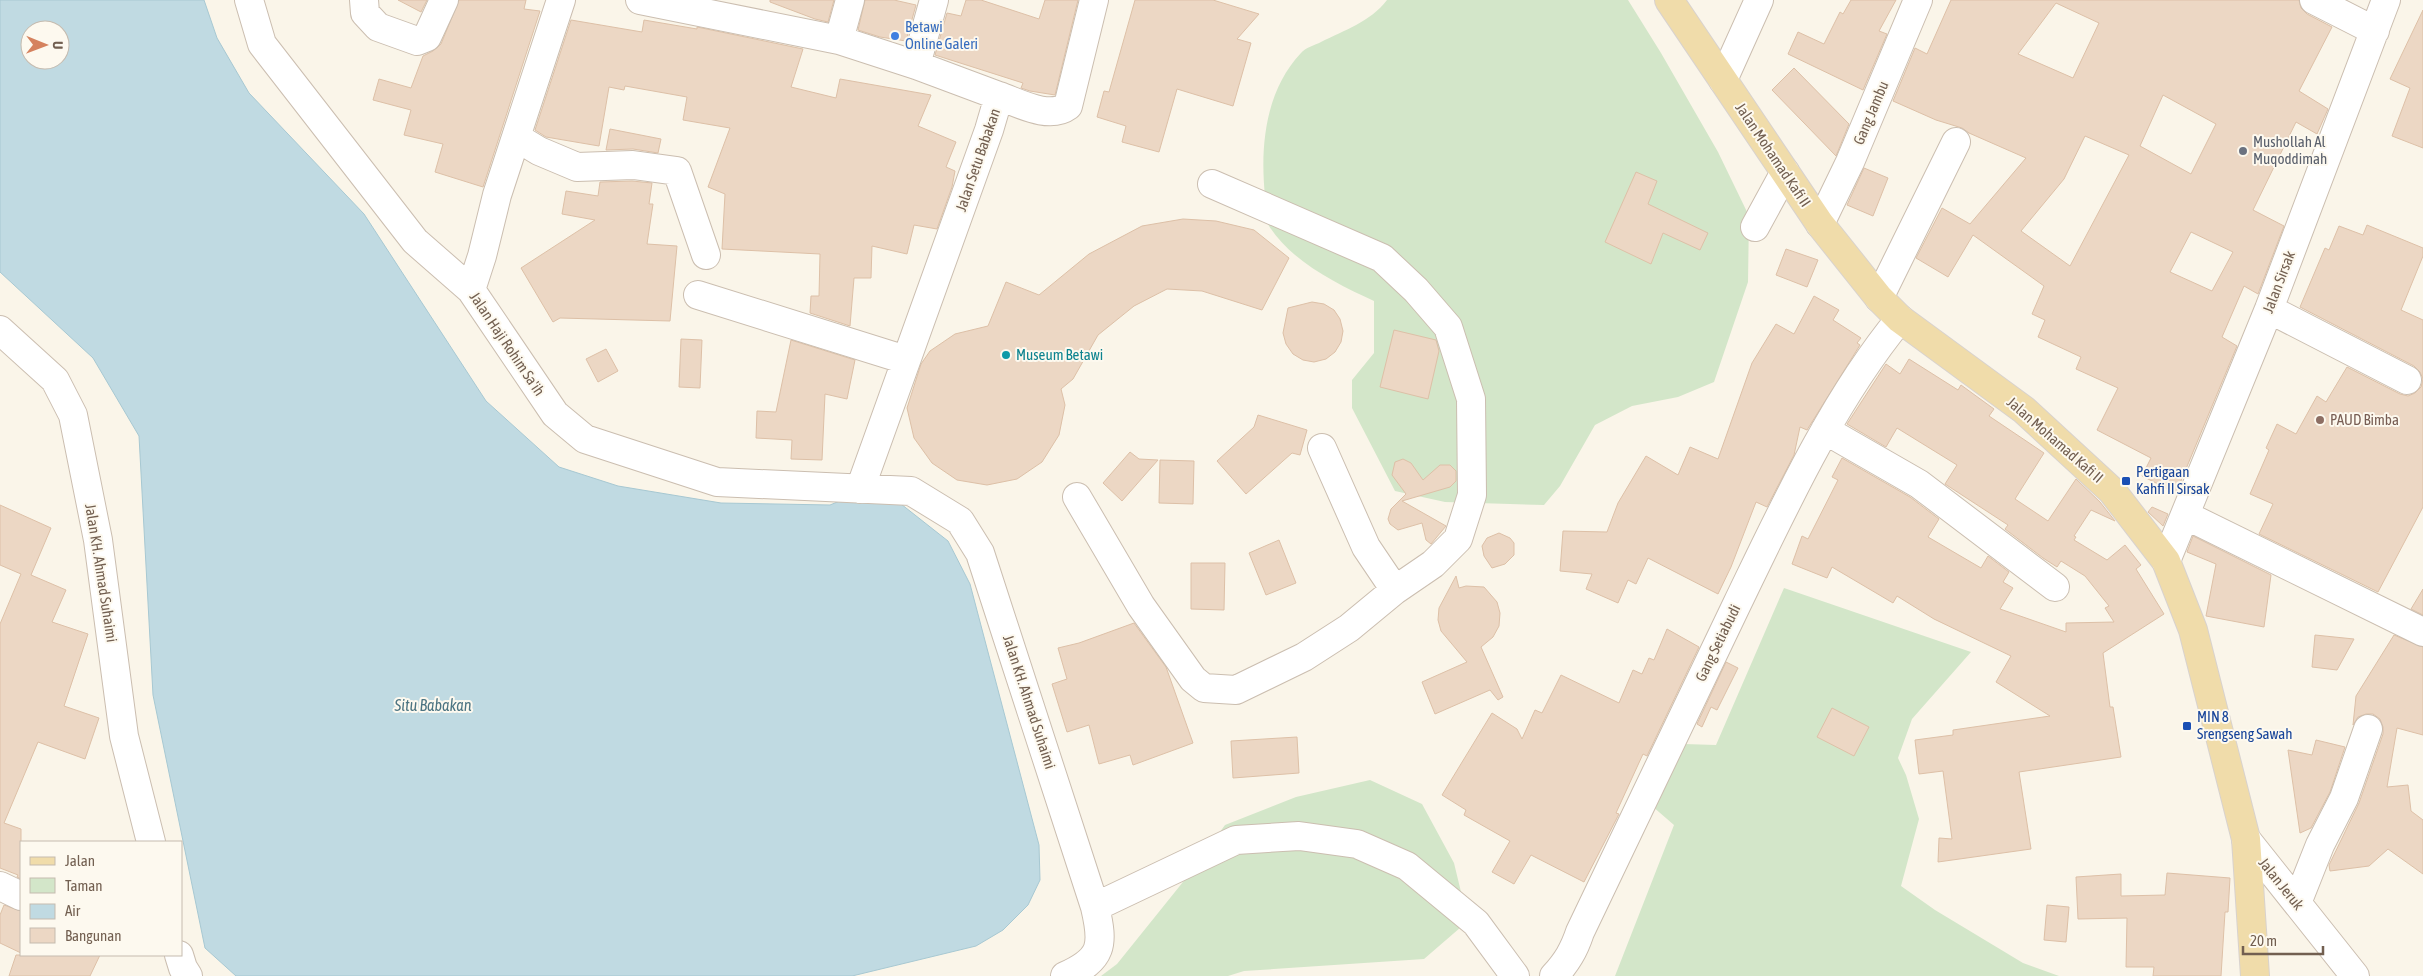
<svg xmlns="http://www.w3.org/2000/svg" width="2423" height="976" font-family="'Asap Condensed',sans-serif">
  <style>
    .green { fill: #d3e6c9 }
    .water { fill: #c0dae2; stroke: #a7c8d2; fill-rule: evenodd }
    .building { fill: #ecd7c4; stroke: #ddc0a7; fill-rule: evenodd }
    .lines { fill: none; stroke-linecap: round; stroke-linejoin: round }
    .minor-casing { stroke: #cbbeb0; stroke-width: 30 }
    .major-casing { stroke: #d8d2ce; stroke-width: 30 }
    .minor { stroke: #fff; stroke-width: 28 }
    .major { stroke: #f0dcaa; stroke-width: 28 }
    .shop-dot { fill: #3f7fe0; stroke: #fdf9ef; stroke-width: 2 }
    .worship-dot { fill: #6b7280; stroke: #fdf9ef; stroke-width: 2 }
    .culture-dot { fill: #0f9aa8; stroke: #fdf9ef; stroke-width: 2 }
    .education-dot { fill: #8d6e63; stroke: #fdf9ef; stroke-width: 2 }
    .transit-dot { fill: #1a4fb4; stroke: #fdf9ef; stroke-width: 2 }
    .labels { text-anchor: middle; stroke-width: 4; stroke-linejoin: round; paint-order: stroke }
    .shop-label { font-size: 15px; fill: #366cbe; stroke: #fdf9ef; text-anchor: start }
    .street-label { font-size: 15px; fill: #725f50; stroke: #fdf9ef }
    .worship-label { font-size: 15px; fill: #5b616d; stroke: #fdf9ef; text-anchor: start }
    .culture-label { font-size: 15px; fill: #0d838f; stroke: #fdf9ef; text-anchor: start }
    .education-label { font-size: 15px; fill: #785e54; stroke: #fdf9ef; text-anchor: start }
    .transit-label { font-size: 15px; fill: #164399; stroke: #fdf9ef; text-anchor: start }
    .water-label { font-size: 16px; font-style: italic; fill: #4c7482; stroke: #fdf9ef }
  </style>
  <rect width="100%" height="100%" fill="#faf5e9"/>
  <!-- green -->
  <path class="green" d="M1387 0H1628L1661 53 1718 152 1749 216 1748 282 1714 382 1678 397 1632 406 1595 425 1560 486 1544 505 1445 502 1395 491 1352 408V380L1374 353V301C1337 284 1292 262 1269 226 1265 219 1266 205 1265 196 1260 147 1265 91 1301 53 1305 48 1315 45 1321 42 1345 30 1370 22 1387 0Z
    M1784 588 1971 652 1912 719 1898 758 1906 775 1919 819 1901 886 1935 910 2023 963 2059 976H1615L1674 825 1652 806 1684 744 1716 745Z
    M1370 780 1422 804 1454 863 1468 921 1424 959 1244 971 1228 976H1101L1117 964 1191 872 1225 825 1296 797Z"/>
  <!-- water -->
  <path class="water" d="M0 0H204L217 38 249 93 364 214 486 401 559 467 618 486 721 503 830 505 864 491 887 493 948 541 970 584 1039 845 1040 880 1028 905 1003 930 976 946 852 976H236L205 948 153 695 139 436 93 358 0 272ZM30 30H60V60H30Z"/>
  <!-- building -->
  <path class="building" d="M398 0H427L421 12Z
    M459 0H526L524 9 540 11 483 187 435 172 443 144 404 135 411 110 373 100 379 79 411 88 423 56 433 51 441 44Z
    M770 0H834L828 22 815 19 770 2Z
    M865 0H894L916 5 906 41 880 37 858 30Z
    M966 0H981L1039 19 1045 0H1078L1055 95 1030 91 1021 88 1023 83 935 55 947 13 961 16Z
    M1135 0H1213L1259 14 1237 39 1251 43 1233 106 1177 89 1159 152 1122 142 1126 126 1097 117 1104 91 1109 92Z
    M1851 0H1896L1879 31 1887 34 1863 90 1788 54 1798 32 1824 44 1840 12 1843 14Z
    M1951 0H2299L2301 8 2307 14 2332 27 2299 91 2328 109 2317 134 2296 122 2253 210 2284 226 2258 294 2244 286 2222 337 2237 346 2176 493 2142 476 2151 458 2097 430 2118 388 2076 369 2081 357 2038 337 2045 320 2032 314 2044 286 1973 235 1948 277 1916 258 1942 208 1970 224 2026 158 1969 133 1962 128 1936 120 1893 101 1915 48 1927 54ZM2056 3 2099 23 2073 78 2018 54ZM2163 95 2216 124 2191 174 2140 146ZM2085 136 2129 155 2070 266 2021 231 2064 179ZM2191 232 2233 252 2212 291 2170 272Z
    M2423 10V148L2392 136 2410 88 2390 79Z
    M571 20 642 32 644 20 697 29V27L803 49 791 87 836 98 840 79 931 95 918 126 956 142 946 167 955 171 952 187 937 229 914 225 907 254 872 246 871 278H854L850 326 810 313 811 296H819L820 254 722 249 725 194 708 187 730 128 683 120 687 97 625 86 624 90 609 87 599 146 546 137 535 130Z
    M1794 68 1849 124 1836 156 1772 90Z
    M610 129 661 139 658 153 633 149 606 150Z
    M1864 168 1888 178 1873 216 1847 205Z
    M1636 172 1657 181 1648 204 1708 233 1700 250 1663 233 1651 264 1605 242Z
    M632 181 652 183 649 204H653L647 244 677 246 670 321 560 318 553 322 521 268 595 220 562 214 566 191 598 196 600 182Z
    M1183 219 1216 221 1254 230 1289 258 1262 310 1202 291 1167 289 1134 306 1098 335 1073 379 1061 389 1065 405 1059 435 1042 462 1017 479 987 485 957 480 932 463 914 438 907 408 921 364 930 351 955 334 988 326 1006 282 1039 295 1089 254 1142 226Z
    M2367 225 2423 248V256L2401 310 2423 320V507L2378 592 2259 534 2273 504 2250 494 2269 450 2266 448 2277 424 2296 434 2317 396 2326 402 2347 367 2400 394 2408 396 2415 393 2421 387 2423 379 2420 372 2414 366 2300 307 2325 248 2329 250 2339 226 2363 235Z
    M1786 249 1818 260 1807 287 1776 275Z
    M1814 296 1839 310 1833 320 1861 338 1857 343 1860 345 1807 430 1800 427 1794 455 1767 507 1756 502 1731 567 1718 594 1648 558 1636 584 1628 580 1618 603 1586 589 1592 574 1560 571 1563 531 1607 532 1618 503 1646 456 1678 475 1690 447 1718 459 1752 363 1776 324 1794 334Z
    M1312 302 1324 304 1334 310 1340 319 1343 331 1341 342 1335 352 1326 359 1314 362 1303 360 1293 354 1286 344 1283 333 1288 308Z
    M1394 330 1436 340 1439 351 1428 399 1380 387Z
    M681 339 702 340 700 388 679 387Z
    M791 340 855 360 847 399 825 394 822 460 791 459 792 440 756 438 757 411 776 412Z
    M606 349 618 371 598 382 586 359Z
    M1909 359 1958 390 1961 385 1994 409 1989 416 2044 453 2015 499 2048 521 2076 479 2100 502 2115 521 2091 510 2074 536 2076 537 2074 540 2107 560 2125 545 2141 565 2136 569 2164 614 2103 653 2110 707H2113L2121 757 2019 772 2031 849 1938 862 1939 838 1952 839 1943 771 1919 774 1915 740 1953 735V730L2050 716 1996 682 2011 656 1934 619 1897 596 1893 603 1832 567 1827 578 1792 564 1802 536 1808 539 1838 480 1832 477 1842 458 1910 497 1939 519 1928 537 1981 568 1988 556 2009 572 2003 582 2013 588 2000 609 2066 632V623L2114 622 2105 608 2109 606 2085 576 2061 561 2057 567 2043 558 2005 529 2008 525 1945 484 1957 465 1897 428 1886 447 1847 424 1886 364 1900 374Z
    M1258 415 1307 430 1300 455 1292 453 1246 494 1217 461 1254 427Z
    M1130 452 1139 459 1158 460 1122 501 1103 483Z
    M1403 459 1411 463 1423 480 1440 465H1450L1456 471V481L1450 487 1402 501 1446 526 1431 544 1426 540 1422 523 1398 530 1390 524 1388 519 1391 509 1406 494 1392 475 1395 462Z
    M1160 460 1194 461 1193 504 1159 503Z
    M0 505 51 528 31 575 66 590 52 622 88 634 64 706 99 718 85 759 38 742 4 823 21 829V879L17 877 18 875 0 868V624L21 574 0 565Z
    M2152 507 2168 514 2163 526 2148 512Z
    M1499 533 1510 538 1514 543V555L1505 564 1492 568 1484 556 1482 546 1487 538Z
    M2193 536 2271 575 2264 627 2206 616 2216 564 2187 552Z
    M1279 540 1296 583 1266 595 1249 553Z
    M1191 563H1225L1224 610 1191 609Z
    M1456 576 1459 588 1466 586 1484 587 1497 602 1500 613 1499 626 1493 637 1481 647 1503 697 1498 700 1490 690 1435 714 1422 682 1467 662 1441 631 1438 620 1439 608Z
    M2423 589V615L2411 609Z
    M1134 623 1166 667 1193 743 1133 765 1130 755 1099 764 1089 725 1067 732 1052 684 1067 679 1058 648 1079 643Z
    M1667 629 1699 647 1647 756 1643 754 1616 813 1619 814 1584 882 1531 855 1514 884 1492 872 1510 841 1464 815 1466 810 1442 795 1492 713 1517 729 1522 739 1535 710 1542 713 1561 675 1619 703 1633 670 1642 674 1649 658 1654 660Z
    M2315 635 2354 639 2337 670 2312 667Z
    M2394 635 2423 647V735L2397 728 2387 787 2408 785 2411 811 2423 820V874L2388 849 2369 866 2330 871 2329 865 2359 803 2383 734V727L2380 719 2373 714H2366L2358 717 2353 725 2356 696Z
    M1726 662 1738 668 1717 710 1711 707 1702 727 1697 724Z
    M1832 708 1869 727 1854 756 1817 737Z
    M1297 737 1299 773 1233 778 1231 741Z
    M2316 740 2345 747 2330 792 2311 828 2300 833 2288 750 2312 755Z
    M2167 873 2230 878 2228 912H2225L2221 976H2153L2154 967H2126L2127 918 2078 919 2076 877 2121 874V896L2165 895Z
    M4 905 21 911V953L0 943V915Z
    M2047 905 2069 907 2066 942 2044 940Z
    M16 955H100L90 976H9Z"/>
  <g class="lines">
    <defs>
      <path id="minor" d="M249 0 262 44 415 241 471 290 555 414 585 439 717 482 911 491 960 521 980 553 1095 907C1104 945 1103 959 1065 976
        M364 0 365 13 378 27 417 41 427 37 444 0
        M640 0 839 40 916 65 999 96 989 130 860 489
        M2314 0 2375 31
        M839 40 850 0
        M916 65 934 0
        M1723 80 1759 0
        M999 96C1019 103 1049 120 1068 106L1094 0
        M516 137 539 151 577 167 633 165 677 171 706 255
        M1820 224 1850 162 1918 0
        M1755 227 1785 172
        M471 290 482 256 497 195 561 0
        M698 295 906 360
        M1879 298 1956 142
        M2269 309 2407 380
        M0 330 55 380 73 415 98 540 124 736 151 842
        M1825 430 1919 484 2055 587
        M1322 448 1366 547 1395 590
        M1077 497 1141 606 1193 679 1204 688 1236 690 1304 657 1349 628 1395 590 1433 564 1458 539 1472 495 1471 399 1448 327 1416 290 1382 258 1212 184
        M2185 515 2423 632
        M2166 561 2269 309 2386 0
        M2246 839 2355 976
        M0 886 21 896
        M2297 903 2320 845 2344 798 2368 729
        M1095 907 1236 840 1299 836 1357 844 1407 866 1476 923 1515 976
        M179 955 183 968 188 976
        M1554 976C1567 962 1574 950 1580 932 1632 823 1685 713 1737 604 1783 509 1833 400 1900 319"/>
      <path id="major" d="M1669 0 1820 224 1879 298 1900 319 2024 410 2112 491 2166 561 2193 630 2246 839 2255 976"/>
    </defs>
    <!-- minor casing -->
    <use href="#minor" class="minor-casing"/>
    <!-- major casing -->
    <use href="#major" class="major-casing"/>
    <!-- minor -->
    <use href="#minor" class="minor"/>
    <!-- major -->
    <use href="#major" class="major"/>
  </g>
  <!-- markers -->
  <circle class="shop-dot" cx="895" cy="36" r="5"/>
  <circle class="worship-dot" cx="2243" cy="151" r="5"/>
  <circle class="culture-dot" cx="1006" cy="355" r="5"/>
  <circle class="education-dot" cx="2320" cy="420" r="5"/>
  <g class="transit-dot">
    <rect x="2121" y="476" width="10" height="10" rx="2.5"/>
    <rect x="2182" y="721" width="10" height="10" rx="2.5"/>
  </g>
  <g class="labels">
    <!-- shop labels -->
    <g class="shop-label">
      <text x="905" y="32">Betawi<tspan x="905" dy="17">Online Galeri</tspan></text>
    </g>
    <!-- street labels -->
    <g class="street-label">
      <text transform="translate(1871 113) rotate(-67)" y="5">Gang Jambu</text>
      <text transform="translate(1773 155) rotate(56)" y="5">Jalan Mohamad Kafi II</text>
      <text transform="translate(978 160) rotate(-71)" y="5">Jalan Setu Babakan</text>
      <text transform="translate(2279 282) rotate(-69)" y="5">Jalan Sirsak</text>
      <text transform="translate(507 344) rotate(56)" y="5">Jalan Haji Rohim Sa'ih</text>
      <text transform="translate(2055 440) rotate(41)" y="5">Jalan Mohamad Kafi II</text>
      <text transform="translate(101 573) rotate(81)" y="5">Jalan KH. Ahmad Suhaimi</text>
      <text transform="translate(1718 643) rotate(-64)" y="5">Gang Setiabudi</text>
      <text transform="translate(1029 702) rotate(72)" y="5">Jalan KH. Ahmad Suhaimi</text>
      <text transform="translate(2281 884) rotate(51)" y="5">Jalan Jeruk</text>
    </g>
    <!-- worship labels -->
    <g class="worship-label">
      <text x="2253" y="147">Mushollah Al<tspan x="2253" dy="17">Muqoddimah</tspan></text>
    </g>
    <!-- culture labels -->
    <g class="culture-label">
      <text x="1016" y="360">Museum Betawi</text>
    </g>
    <!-- education labels -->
    <g class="education-label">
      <text x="2330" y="425">PAUD Bimba</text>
    </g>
    <!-- transit labels -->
    <g class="transit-label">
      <text x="2136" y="477">Pertigaan<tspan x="2136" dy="17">Kahfi II Sirsak</tspan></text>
      <text x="2197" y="722">MIN 8<tspan x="2197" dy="17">Srengseng Sawah</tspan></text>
    </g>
    <!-- water labels -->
    <g class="water-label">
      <text x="433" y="711">Situ Babakan</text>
    </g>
  </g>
  <!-- legend -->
  <rect x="20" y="841" width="162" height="115" fill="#fdf9ef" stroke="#c5bbaf"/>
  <rect x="30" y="857" width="25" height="8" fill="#f0dcaa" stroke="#c5bbaf"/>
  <text x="65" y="866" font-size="15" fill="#725f50">Jalan</text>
  <rect x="30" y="878" width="25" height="15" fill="#d3e6c9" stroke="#c5bbaf"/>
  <text x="65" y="891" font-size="15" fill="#725f50">Taman</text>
  <rect x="30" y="904" width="25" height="15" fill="#c0dae2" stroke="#c5bbaf"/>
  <text x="65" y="916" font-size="15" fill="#725f50">Air</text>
  <rect x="30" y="928" width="25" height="15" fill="#ecd7c4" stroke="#c5bbaf"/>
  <text x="65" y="941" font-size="15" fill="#725f50">Bangunan</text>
  <!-- north arrow -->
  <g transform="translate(45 45) rotate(91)"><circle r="24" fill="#fdf9ef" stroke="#c5bbaf"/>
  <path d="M0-4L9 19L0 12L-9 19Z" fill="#d5825e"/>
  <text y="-8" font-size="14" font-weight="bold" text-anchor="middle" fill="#725f50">U</text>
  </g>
  <!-- scale -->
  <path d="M2243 946v8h80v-8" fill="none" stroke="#725f50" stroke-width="2.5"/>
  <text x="2250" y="946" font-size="15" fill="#725f50" stroke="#fdf9ef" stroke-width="4" paint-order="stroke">20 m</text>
</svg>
